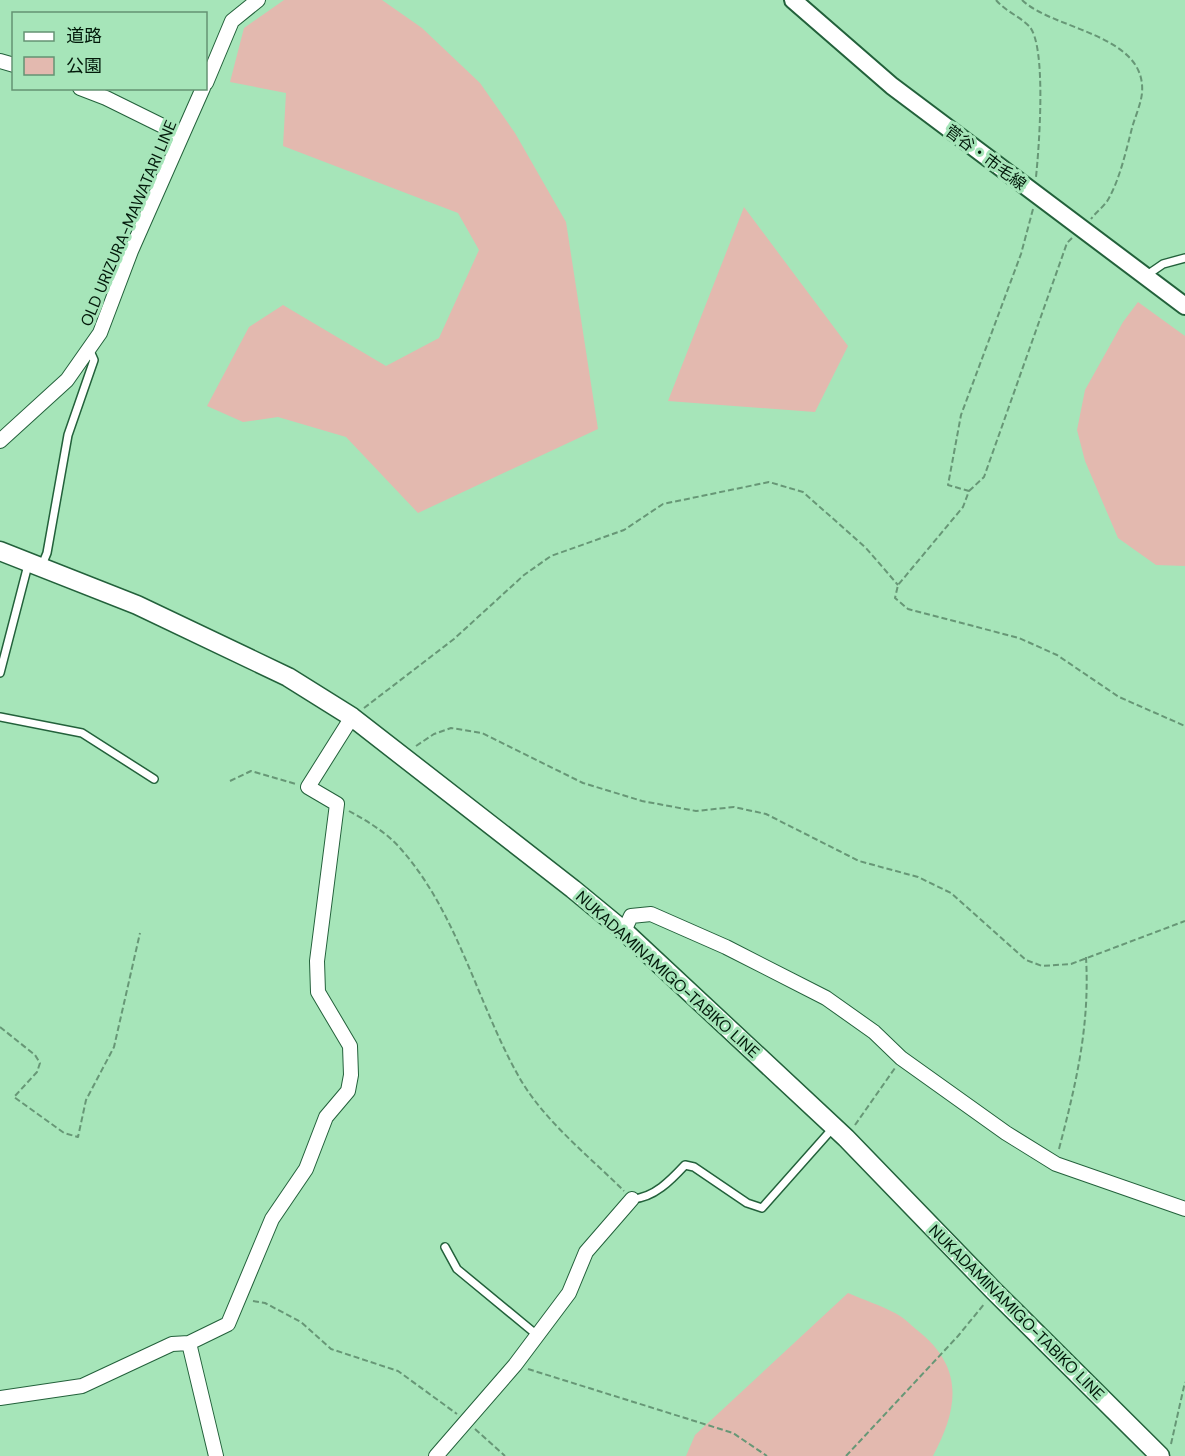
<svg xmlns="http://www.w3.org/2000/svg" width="1185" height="1456" font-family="'DM Sans','Noto Sans JP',sans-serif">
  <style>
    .green { fill: #e3b9af }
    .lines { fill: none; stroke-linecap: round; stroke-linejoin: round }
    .service-casing { stroke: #23613b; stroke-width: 10 }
    .minor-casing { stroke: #23613b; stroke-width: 16 }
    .tertiary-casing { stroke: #23613b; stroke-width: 20 }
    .secondary-casing { stroke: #23613b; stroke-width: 21 }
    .path { stroke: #679776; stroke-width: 2; stroke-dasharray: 6 3; stroke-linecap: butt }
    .service { stroke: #fff; stroke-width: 7 }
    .minor { stroke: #fff; stroke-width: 14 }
    .tertiary { stroke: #fff; stroke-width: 16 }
    .secondary { stroke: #fff; stroke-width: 18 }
    .labels { text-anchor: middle; stroke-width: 6; stroke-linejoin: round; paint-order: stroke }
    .street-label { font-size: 16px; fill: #02190a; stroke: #a6e5b9 }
  </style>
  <rect width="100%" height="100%" fill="#a6e5b9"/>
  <!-- green -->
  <path class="green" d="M284 0H382L422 28 480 83 515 133 566 222 598 429 418 513 346 437 278 417 243 422 207 406 249 327 283 305 386 366 439 338 479 250 458 213 283 146 286 93 230 82 244 28Z
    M744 207 848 346 815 412 668 401Z
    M1138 302 1185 336V566L1156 565 1118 538 1085 461 1077 430 1085 390 1123 322Z
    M848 1293C864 1300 880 1305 895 1313 903 1317 910 1324 917 1330 964 1367 959 1407 933 1456H686L695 1435Z"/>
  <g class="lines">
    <defs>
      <path id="service" d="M1147 275 1163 264 1185 258
        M42 565 47 553 68 435 94 360 90 351
        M0 673 28 565
        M0 717 82 733 154 779
        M632 1199C654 1198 671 1180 685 1165L694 1167 747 1203 762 1208 833 1128
        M445 1247 457 1269 537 1335"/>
      <path id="minor" d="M0 61 14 65
        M206 83 232 21 258 0
        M80 88 106 98 181 135
        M0 441 67 380 100 333 131 251 203 88
        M624 931 631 916 651 914 726 947 826 998 874 1032 901 1058 1006 1133 1056 1164 1185 1209
        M189 1343 216 1456
        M0 1398 82 1386 172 1344 189 1343 228 1324 272 1219 306 1169 326 1117 348 1091 351 1075 350 1046 318 992 317 961 337 804 308 787 352 717
        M436 1456 515 1365 569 1293 586 1252 632 1199"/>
      <path id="tertiary" d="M793 0 892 86 1185 306"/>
      <path id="secondary" d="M0 551 137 605 288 677 352 717 573 889 624 931 846 1138 994 1291 1160 1456"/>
    </defs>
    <!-- service casing -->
    <use href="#service" class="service-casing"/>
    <!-- minor casing -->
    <use href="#minor" class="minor-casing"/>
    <!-- tertiary casing -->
    <use href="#tertiary" class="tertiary-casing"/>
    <!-- secondary casing -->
    <use href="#secondary" class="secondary-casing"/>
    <!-- path -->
    <path class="path" d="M996 0C1005 11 1019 16 1029 26 1047 45 1039 148 1036 177
      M1022 0C1053 30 1147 34 1142 93 1141 104 1135 117 1132 128 1126 151 1120 178 1109 198 1105 206 1096 212 1091 219
      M1033 209 1021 254 961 415 948 485 969 491 963 507 898 585 895 598 908 609 1019 638 1057 655 1119 697 1185 726
      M969 491 984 477 1067 243 1072 238
      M364 708 454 639 524 575 551 556 624 530 663 504 769 482 803 492 866 548 898 585
      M416 746 434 734 451 728 482 733 583 783 642 801 696 811 734 807 766 814 859 861 918 877 951 893 1026 960 1042 966 1071 964 1185 921
      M230 781 251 771 296 784
      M349 811C367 821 386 832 400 848 458 913 477 1003 519 1077 544 1121 589 1156 624 1191
      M0 1027 35 1055 40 1063 37 1072 14 1097 64 1133 78 1137 86 1100 114 1047 140 933
      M855 1125 895 1068
      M1059 1149C1076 1084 1090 1026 1086 957
      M253 1301 265 1303 301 1322 331 1349 398 1371 457 1414
      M528 1369 733 1433 767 1456
      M475 1429 505 1456
      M1171 1444 1185 1382
      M846 1456 958 1336 985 1303"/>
    <!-- service -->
    <use href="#service" class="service"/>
    <!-- minor -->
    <use href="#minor" class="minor"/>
    <!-- tertiary -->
    <use href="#tertiary" class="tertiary"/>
    <!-- secondary -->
    <use href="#secondary" class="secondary"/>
  </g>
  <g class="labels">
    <!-- street labels -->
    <g class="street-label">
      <text transform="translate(986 157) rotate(37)" y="6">菅谷・市毛線</text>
      <text transform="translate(128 223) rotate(-67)" y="6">OLD URIZURA-MAWATARI LINE</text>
      <text transform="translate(668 974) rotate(42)" y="6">NUKADAMINAMIGO-TABIKO LINE</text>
      <text transform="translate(1017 1312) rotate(45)" y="6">NUKADAMINAMIGO-TABIKO LINE</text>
    </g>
  </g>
  <!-- legend -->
  <rect x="12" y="12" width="195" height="78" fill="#a6e5b9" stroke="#649373" stroke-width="1.5"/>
  <rect x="24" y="32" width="30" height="9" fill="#ffffff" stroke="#649373" stroke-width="1.5"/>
  <text x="66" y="42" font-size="18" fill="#02190a">道路</text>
  <rect x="24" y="57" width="30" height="18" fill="#e3b9af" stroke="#649373" stroke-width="1.5"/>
  <text x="66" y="72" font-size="18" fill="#02190a">公園</text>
</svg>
